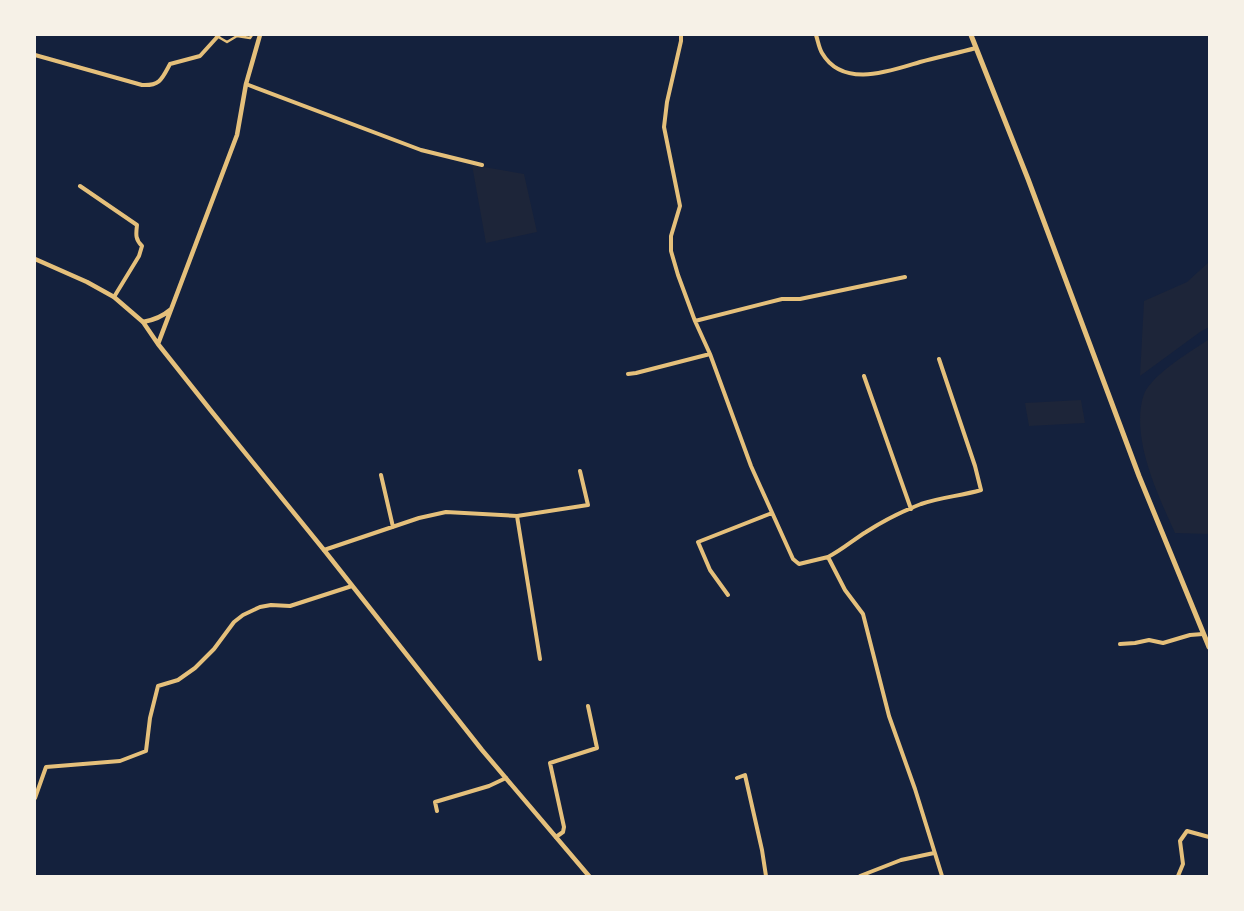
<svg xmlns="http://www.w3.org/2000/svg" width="1244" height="911" font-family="'Archivo Narrow',sans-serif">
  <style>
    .green { fill: #1d2539 }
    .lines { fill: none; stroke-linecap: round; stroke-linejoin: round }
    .pedestrian { stroke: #e5c07b; stroke-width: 2.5 }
    .minor { stroke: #e5c07b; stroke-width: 4 }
    .tertiary { stroke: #e5c07b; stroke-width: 4.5 }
    .secondary { stroke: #e5c07b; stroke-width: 5 }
  </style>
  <rect width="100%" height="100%" fill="#14213d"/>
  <!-- green -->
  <path class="green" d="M472 165 524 174 537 232 486 243Z
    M1209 262V327L1200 332 1140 376 1144 301 1187 282Z
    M1209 339V534L1175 533C1158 495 1133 443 1142 401 1143 397 1144 393 1146 390 1159 370 1189 353 1209 339Z
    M1081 400 1085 423 1029 426 1025 403Z"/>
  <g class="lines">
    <!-- pedestrian -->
    <path class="pedestrian" d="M215 35 227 42 237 36 250 38 252 35"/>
    <!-- minor -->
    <path class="minor" d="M681 35V41L667 102 664 127 680 206 671 236V251L678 275 695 321 710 354 751 466 793 559 799 564 828 557 845 590 863 614 889 716 915 789 942 876
      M816 35C818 41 819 48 822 53 843 89 890 71 920 62 939 57 957 53 976 48
      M35 55 142 85C160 86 162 79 170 64L200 56 219 35
      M246 84 421 150 482 165
      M80 186 137 225C136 234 135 239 142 246L139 256 114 297
      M695 321 782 299H800L905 277
      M628 374 636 373 710 354
      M864 376 911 509
      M381 475 393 527
      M517 516 540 659
      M324 550 419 518 446 512 517 516 588 505 580 471
      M828 557C842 550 853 540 866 532 883 521 903 511 921 504 941 497 961 496 981 490L975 466 939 359
      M728 595 710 570 698 542 772 513
      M1120 644 1135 643 1149 640 1163 643 1190 635 1203 634
      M737 778 745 775 762 850 766 876
      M35 798 46 767 120 761 146 751 150 718 158 686 178 680 195 668 214 649 234 622 243 615 260 607 271 605 290 606 352 586
      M437 811 435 802 489 786 506 778
      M556 837 563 832 564 827 550 763 597 748 588 706
      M860 876 901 860 934 853
      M1178 876 1183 864 1180 841 1187 831 1209 837"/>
    <!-- tertiary -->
    <path class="tertiary" d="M35 259 87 282 114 297 143 322 158 344 212 412 324 550 482 750 589 876
      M143 322C154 320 162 317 170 310
      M158 344 237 135 246 84 260 35"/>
    <!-- secondary -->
    <path class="secondary" d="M971 35 1028 179 1139 476 1209 647"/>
  </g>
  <!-- border -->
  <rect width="1244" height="911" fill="none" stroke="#f6f1e7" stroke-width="72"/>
</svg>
